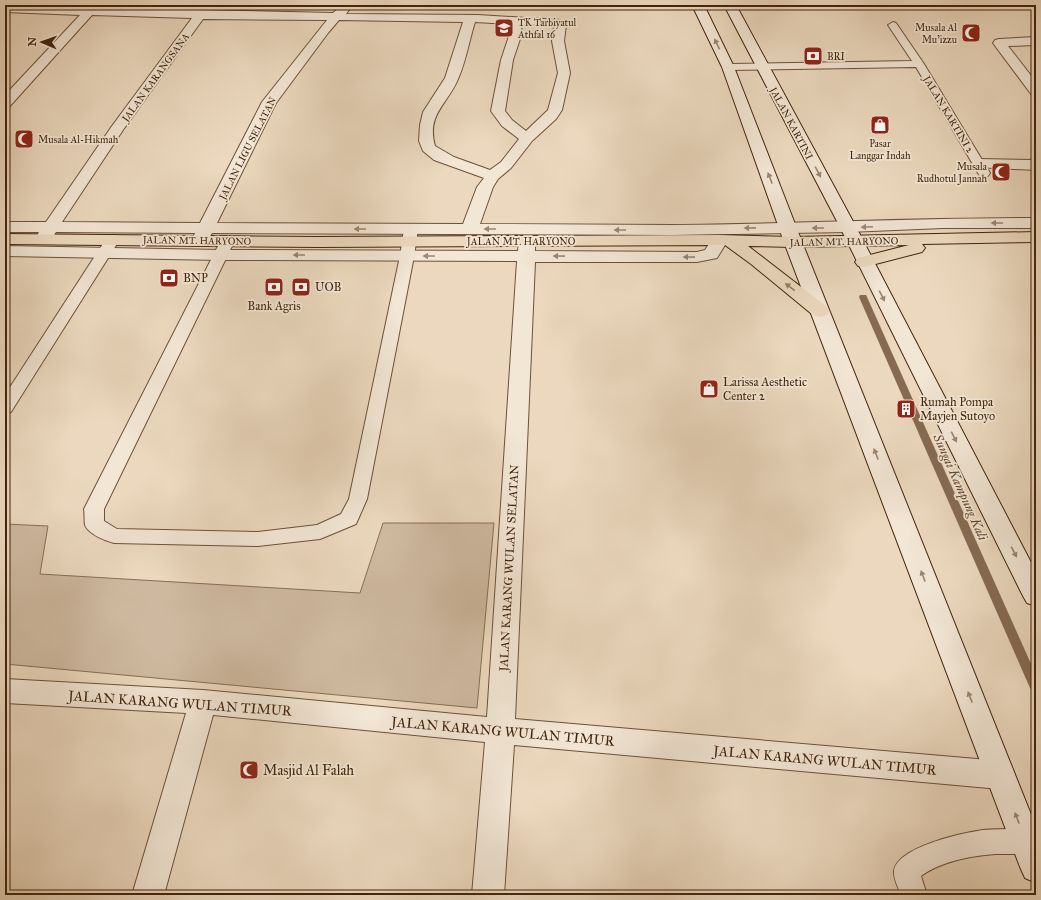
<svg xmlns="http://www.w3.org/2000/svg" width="1041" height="900" font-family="'IM FELL Great Primer',serif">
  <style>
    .green { fill: #ceb9a0; stroke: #886e56 }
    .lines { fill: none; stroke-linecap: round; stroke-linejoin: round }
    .stream { fill: #866b52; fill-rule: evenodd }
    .service-casing { stroke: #6d5138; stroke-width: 2 }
    .minor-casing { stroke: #6d5138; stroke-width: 2 }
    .secondary-casing { stroke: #43240b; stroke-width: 2 }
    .primary-casing { stroke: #43240b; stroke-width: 2 }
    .service { fill: #f2e6d5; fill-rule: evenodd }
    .minor { fill: #f2e6d5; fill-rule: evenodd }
    .secondary { fill: #f2e6d5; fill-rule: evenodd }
    .primary { fill: #ebd8be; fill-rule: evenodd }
    .oneway { fill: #9a8570 }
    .oneway2 { fill: #977e64 }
    .labels { text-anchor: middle; stroke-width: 3.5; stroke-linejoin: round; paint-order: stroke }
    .far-poi-label { font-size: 10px; fill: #43240b; stroke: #f2e6d5; text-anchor: start }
    .far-street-label { font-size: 10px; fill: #43240b; stroke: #f2e6d5 }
    .poi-label { font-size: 12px; fill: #43240b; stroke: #f2e6d5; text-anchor: start }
    .street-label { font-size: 12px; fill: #43240b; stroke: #f2e6d5 }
    .water-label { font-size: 13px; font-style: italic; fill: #64482e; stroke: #f2e6d5 }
    .near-street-label { font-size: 14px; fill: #43240b; stroke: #f2e6d5 }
    .near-poi-label { font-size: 14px; fill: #43240b; stroke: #f2e6d5; text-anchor: start }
  </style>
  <rect width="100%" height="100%" fill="#ebd8be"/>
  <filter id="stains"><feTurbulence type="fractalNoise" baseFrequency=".005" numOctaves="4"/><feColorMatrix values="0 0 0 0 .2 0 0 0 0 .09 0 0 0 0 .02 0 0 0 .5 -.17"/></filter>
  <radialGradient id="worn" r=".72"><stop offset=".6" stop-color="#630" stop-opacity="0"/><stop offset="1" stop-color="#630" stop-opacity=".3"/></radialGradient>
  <!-- green -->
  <path class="green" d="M383 523H494L477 708 5 664V524L48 526 40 574 360 593Z"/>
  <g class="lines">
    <!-- stream -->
    <path class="stream" d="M860 295H866L867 297 1036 675V693L1032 691 1030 688 859 297Z"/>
    <defs>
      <path id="service" d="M893 22 896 23 924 64 990 173 988 176H980L978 173 916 67 728 70 723 67 728 64 912 61 888 25Z
        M411 225 416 226 418 229 414 256 367 499 356 524 320 539 258 546 114 543C106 541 88 534 85 525 84 520 85 514 84 509L221 240 223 237 228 236 233 237 235 240 104 509V521L117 529 258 532 317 525 341 514 349 499 400 256 404 229 406 226Z
        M113 235 118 236 120 239 11 412 5 414V395L106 239 108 236Z
        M1026 829 1035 832 1036 834 1035 850C1022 855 1009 854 995 854 970 856 942 861 921 876L927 895H901C899 889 893 878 894 871 897 847 962 833 983 830 997 829 1012 829 1026 829Z"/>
      <path id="minor" d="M89 5H101L98 8 333 13C338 9 340 6 347 8L349 10 346 14 478 15 560 20 566 25 564 41 570 73 562 110 556 119 532 141 511 168 498 179 493 187 480 224C544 224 609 225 673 225 794 224 915 218 1036 218V228H943L848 232 673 235 212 233 206 244 200 245 194 244 192 240 195 233 56 232 50 241 44 242 38 241 36 237 39 232H5V222H46L112 126 192 18 92 15 10 106 5 107V95L80 15 5 12V6L86 8ZM203 19 327 20 262 102 200 223 62 222 123 130ZM339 20 463 22 445 78 423 112 420 125 419 141 423 151 434 160 484 178 477 187 463 224 217 223 276 103 328 33ZM475 22 511 24 508 39 501 60 491 111 502 126 519 139 501 162 490 170 454 157 435 146C426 114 448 104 458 79 466 61 469 41 475 22ZM522 24 554 26 552 41 558 73 548 110 526 131 512 120 505 111 513 60 520 39Z
        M1036 37V45L1008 46 1036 82V95L1031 94 993 43 995 40 999 39Z
        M979 159 1036 160V170L974 167 971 164 974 161Z
        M720 235 726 236 728 240 717 258 697 262H535L515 719 1000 761 1011 765 1015 775 1011 785 1000 789 514 745 504 895H472L485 742 213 715 164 895H132L186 713 5 703V679L203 690 487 717 517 261 221 260 5 256V246L221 250 518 251 519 241 521 237 527 236 533 237 535 241V251L697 252 705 250 714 236Z"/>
      <path id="secondary" d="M692 5H704L734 67 802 242 1036 827V883L1025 878 1020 867 784 242 722 67Z
        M724 5H736L856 227 1036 572V606L1027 603 1023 596 840 227Z"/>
      <path id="primary" d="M1036 232V242L922 244 925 248 922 252 864 267 858 266 855 262 858 258 909 245 793 247 748 246 827 307 829 311 827 315 820 317 813 315 751 264 725 245 317 247 5 244V234L317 237 720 235 793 237Z"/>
    </defs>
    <!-- service casing -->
    <use href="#service" class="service-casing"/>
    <!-- minor casing -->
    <use href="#minor" class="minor-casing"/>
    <!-- secondary casing -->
    <use href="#secondary" class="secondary-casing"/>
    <!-- primary casing -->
    <use href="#primary" class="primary-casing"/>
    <!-- service -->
    <use href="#service" class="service"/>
    <!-- minor -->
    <use href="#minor" class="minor"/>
    <!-- secondary -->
    <use href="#secondary" class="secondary"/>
    <!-- primary -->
    <use href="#primary" class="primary"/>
  </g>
  <!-- one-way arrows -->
  <defs><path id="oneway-solid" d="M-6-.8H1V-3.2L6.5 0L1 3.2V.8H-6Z"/></defs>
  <g class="oneway">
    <use href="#oneway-solid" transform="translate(717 44) rotate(-116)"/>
    <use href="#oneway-solid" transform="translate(818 172) rotate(62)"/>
    <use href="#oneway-solid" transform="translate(770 178) rotate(-111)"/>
    <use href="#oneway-solid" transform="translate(997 223) rotate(-180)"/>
    <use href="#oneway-solid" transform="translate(867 227) rotate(178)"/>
    <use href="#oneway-solid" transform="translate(750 228) rotate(179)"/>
    <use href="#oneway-solid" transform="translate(818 228) rotate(180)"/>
    <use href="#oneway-solid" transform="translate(360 229) rotate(-180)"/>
    <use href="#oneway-solid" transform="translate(490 229) rotate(-180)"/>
    <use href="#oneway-solid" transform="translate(620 230) rotate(-180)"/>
    <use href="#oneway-solid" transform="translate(299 255) rotate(-180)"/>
    <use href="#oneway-solid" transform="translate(429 256) rotate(180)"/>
    <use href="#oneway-solid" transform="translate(559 256) rotate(-179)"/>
    <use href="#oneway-solid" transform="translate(689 257) rotate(-179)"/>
    <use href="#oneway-solid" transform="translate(882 296) rotate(63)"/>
    <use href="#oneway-solid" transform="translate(954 437) rotate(63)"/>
    <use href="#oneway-solid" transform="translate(876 454) rotate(-111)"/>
    <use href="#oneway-solid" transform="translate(1014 552) rotate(63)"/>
    <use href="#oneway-solid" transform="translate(923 576) rotate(-111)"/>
    <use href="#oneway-solid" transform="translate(970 697) rotate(-111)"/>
    <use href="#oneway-solid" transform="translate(1017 818) rotate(-111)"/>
  </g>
  <use class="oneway2" href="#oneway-solid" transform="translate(790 287) rotate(-142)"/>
  <!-- icons -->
  <defs>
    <symbol id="school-square" viewBox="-11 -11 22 22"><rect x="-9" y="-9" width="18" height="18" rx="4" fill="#8f2418" stroke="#f2e6d5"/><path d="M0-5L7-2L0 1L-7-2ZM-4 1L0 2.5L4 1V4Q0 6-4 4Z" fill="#fff"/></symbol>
    <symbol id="mosque-square" viewBox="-11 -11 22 22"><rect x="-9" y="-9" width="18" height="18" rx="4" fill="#8f2418" stroke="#f2e6d5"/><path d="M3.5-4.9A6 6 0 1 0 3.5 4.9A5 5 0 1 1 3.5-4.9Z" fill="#fff"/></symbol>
    <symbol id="bank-square" viewBox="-11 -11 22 22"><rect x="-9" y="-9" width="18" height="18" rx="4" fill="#8f2418" stroke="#f2e6d5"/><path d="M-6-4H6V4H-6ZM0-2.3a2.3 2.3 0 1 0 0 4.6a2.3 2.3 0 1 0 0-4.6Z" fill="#fff"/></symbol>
    <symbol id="shop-square" viewBox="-11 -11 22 22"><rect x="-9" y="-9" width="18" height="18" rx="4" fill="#8f2418" stroke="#f2e6d5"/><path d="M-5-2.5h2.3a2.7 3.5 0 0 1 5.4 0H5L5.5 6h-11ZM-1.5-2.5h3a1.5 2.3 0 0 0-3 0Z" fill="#fff"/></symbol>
    <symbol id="building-square" viewBox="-11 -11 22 22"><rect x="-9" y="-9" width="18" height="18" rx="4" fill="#8f2418" stroke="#f2e6d5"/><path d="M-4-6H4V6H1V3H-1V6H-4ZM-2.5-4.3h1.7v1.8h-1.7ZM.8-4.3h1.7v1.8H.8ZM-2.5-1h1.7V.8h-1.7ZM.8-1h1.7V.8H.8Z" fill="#fff"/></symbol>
  </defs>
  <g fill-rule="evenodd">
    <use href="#school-square" x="493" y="17" width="22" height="22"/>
    <use href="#mosque-square" x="960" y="22" width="22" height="22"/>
    <use href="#bank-square" x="802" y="45" width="22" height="22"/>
    <use href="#shop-square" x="869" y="114" width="22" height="22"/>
    <use href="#mosque-square" x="13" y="128" width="22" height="22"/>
    <use href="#mosque-square" x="990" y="161" width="22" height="22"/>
    <use href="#bank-square" x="158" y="267" width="22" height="22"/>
    <use href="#bank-square" x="263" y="276" width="22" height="22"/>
    <use href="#bank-square" x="290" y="276" width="22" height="22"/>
    <use href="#shop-square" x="698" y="378" width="22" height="22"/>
    <use href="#building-square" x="895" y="398" width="22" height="22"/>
    <use href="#mosque-square" x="238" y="759" width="22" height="22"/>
  </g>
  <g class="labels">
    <!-- far-poi labels -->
    <g class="far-poi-label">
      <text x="518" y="26">TK Tarbiyatul<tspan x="518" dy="12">Athfal 16</tspan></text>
      <text x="957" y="31" text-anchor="end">Musala Al<tspan x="957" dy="12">Mu'izzu</tspan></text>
      <text x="827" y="60">BRI</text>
      <text x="38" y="143">Musala Al-Hikmah</text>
      <text x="880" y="147" text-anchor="middle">Pasar<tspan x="880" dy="12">Langgar Indah</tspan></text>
      <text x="987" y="170" text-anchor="end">Musala<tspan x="987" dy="12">Rudhotul Jannah</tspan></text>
    </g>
    <!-- far-street labels -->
    <g class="far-street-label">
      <text transform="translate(155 77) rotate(-54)" y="4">JALAN KARANGSANA</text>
      <text transform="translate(949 114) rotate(59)" y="4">JALAN KARTINI 2</text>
      <text transform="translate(792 123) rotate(62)" y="4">JALAN KARTINI</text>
      <text transform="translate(247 148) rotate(-63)" y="4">JALAN LIGU SELATAN</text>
      <text transform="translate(197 240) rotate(1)" y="4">JALAN MT. HARYONO</text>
      <text x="521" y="245">JALAN MT. HARYONO</text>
      <text transform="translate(844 241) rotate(-1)" y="4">JALAN MT. HARYONO</text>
    </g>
    <!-- poi labels -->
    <g class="poi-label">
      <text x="183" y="282">BNP</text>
      <text x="315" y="291">UOB</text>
      <text x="274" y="310" text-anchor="middle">Bank Agris</text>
      <text x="723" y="386">Larissa Aesthetic<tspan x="723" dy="14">Center 2</tspan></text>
      <text x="920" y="406">Rumah Pompa<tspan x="920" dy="14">Mayjen Sutoyo</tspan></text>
    </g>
    <!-- street labels -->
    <g class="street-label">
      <text transform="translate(509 568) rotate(-87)" y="4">JALAN KARANG WULAN SELATAN</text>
    </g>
    <!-- water labels -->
    <g class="water-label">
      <text transform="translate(961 487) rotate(66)" y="5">Sungai Kampung Kali</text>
    </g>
    <!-- near-street labels -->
    <g class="near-street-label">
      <text transform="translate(180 703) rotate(4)" y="5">JALAN KARANG WULAN TIMUR</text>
      <text transform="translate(503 731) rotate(5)" y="5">JALAN KARANG WULAN TIMUR</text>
      <text transform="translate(825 760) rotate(5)" y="5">JALAN KARANG WULAN TIMUR</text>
    </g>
    <!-- near-poi labels -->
    <g class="near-poi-label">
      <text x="263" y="775">Masjid Al Falah</text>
    </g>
  </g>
  <!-- margin -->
  <rect width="1041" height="900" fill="none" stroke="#ebd8be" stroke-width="20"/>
  <rect x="6" y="6" width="1029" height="888" fill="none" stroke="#43240b" stroke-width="2"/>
  <rect x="10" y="10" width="1021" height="880" fill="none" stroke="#43240b"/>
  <!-- north arrow -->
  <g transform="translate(42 42) rotate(272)" stroke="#f2e6d5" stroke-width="3" paint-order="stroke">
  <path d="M0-3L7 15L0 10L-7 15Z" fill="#43240b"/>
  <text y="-6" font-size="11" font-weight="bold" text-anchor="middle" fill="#43240b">N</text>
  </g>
  <rect width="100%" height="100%" filter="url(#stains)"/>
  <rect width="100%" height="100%" fill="url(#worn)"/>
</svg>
